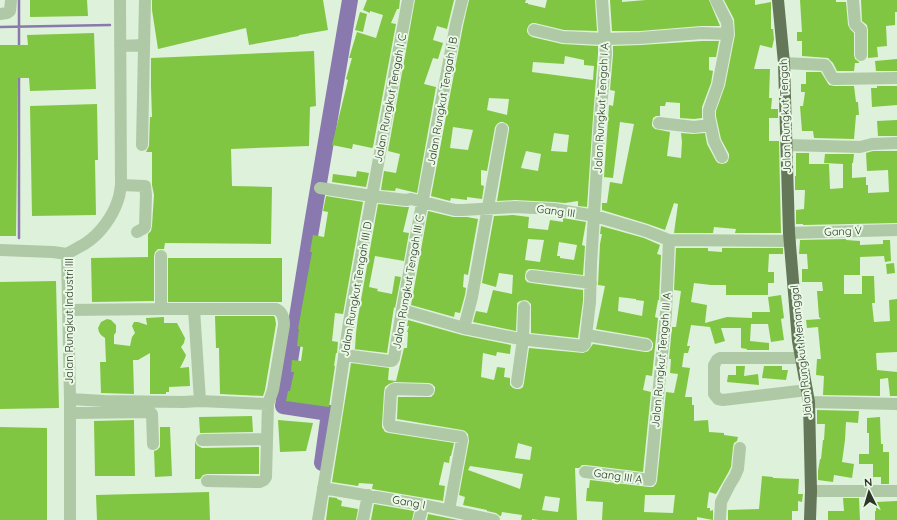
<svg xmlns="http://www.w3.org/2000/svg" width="897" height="520" font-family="Quicksand,sans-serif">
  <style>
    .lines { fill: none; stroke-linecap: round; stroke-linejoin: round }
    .stream { stroke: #8a79ae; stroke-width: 2.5 }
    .river { stroke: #8a79ae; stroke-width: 16 }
    .building { fill: #81c643; fill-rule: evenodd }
    .minor { stroke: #afc9a6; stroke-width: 12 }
    .major { stroke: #647758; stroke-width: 12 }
    .labels { text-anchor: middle; stroke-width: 4; stroke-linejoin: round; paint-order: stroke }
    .street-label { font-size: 11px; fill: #2c3527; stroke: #e9f9e6 }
  </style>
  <rect width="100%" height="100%" fill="#def1da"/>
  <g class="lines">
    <!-- stream -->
    <path class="stream" d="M19 0V47
      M0 27 110 25
      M19 76V238"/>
    <!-- river -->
    <path class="river" d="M322 463 329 413 283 406 293 342 312 224 350 0"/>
  </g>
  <!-- building -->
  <path class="building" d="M30 0H87L88 16 30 17Z
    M152 0H323L328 30 299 35V36L249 45 246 28 158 49 152 10Z
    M367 0H400L399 9H397L391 23 396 24 373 147 372 148 353 144 352 149 332 145 348 80 346 79 352 58H349L357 32 376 38 383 15 370 11V13L363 10Z
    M415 0H454L447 29 437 26 433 40 443 43 438 59 433 58 424 84 436 87 417 193 396 188 395 191 381 190 384 171 396 173 400 154 388 151Z
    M469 0H526L525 3H528V4L545 8 547 0H595L597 31 564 30 535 23H532L529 25 527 29V32L529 35 532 37 562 44 598 46V54L593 117 587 207 578 206V201L565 203 554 202 515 200 497 201 509 130V127L507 124 503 122H500L497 124 495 127 487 171 481 170V185L484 186 482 199 467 197V200L451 198 450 201 431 196 463 26ZM565 56 584 60V65L594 66 593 80 532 72 533 62 564 64ZM489 98 509 99 507 115 487 110ZM453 127 473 130 468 150 450 148ZM554 133 569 135 567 152 551 151ZM526 151 541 154 538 171 521 168Z
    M610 0H622V2L646 0H709L720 26H701L640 31H612Z
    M724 0H755V5L771 2V29H773L774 39 772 48 760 45 754 69H770L769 98H772L771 109H778V118H769V141H779L781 233H735L736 229 714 227 713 233H674L678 204 674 203 665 230 648 224 602 210V203H607L610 182 622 184 634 124 620 122 613 178 604 177 609 105 613 106 615 91 610 90 613 55V46L641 45 702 41H719L716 57H709V70L713 71 711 83 702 107V118L694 119 680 118V103L666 102 665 106H660V116H656L653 118 652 123V126L655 129 670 132 667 156 681 158 682 142 681 133 693 134 705 133 707 144 716 161 718 163 722 164 726 163 728 161 729 157V154L721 139 716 116V111L725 86 735 35 734 19Z
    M800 0H836V2H846L848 25 850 29 854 33V55L855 59 859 62V63H855L854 71H837L833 63 828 58 802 56V41H797V32H802Z
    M861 0H897V12H895V25L886 26 887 46 877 47 878 57 868 58V30L867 25 862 21Z
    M360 12 367 14 363 32 355 30Z
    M94 33 96 89 30 91 29 78H18L16 236H0V45H28L27 35Z
    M314 51 316 106 310 107 309 146 231 149 232 186 272 187 271 244 165 243 164 249H158L155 252 154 256V301L92 302 91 258 148 257V234L151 231 152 226 154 195 152 185V152H146L149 146 150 117H152L151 87V58Z
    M897 59V71H876L875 61Z
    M806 72H821L827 82 829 85 834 86H854L856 102H858L859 115H856L854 139 814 138 813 131H802L800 106H803L805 92H801V84H806Z
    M877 86H897V105L872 107 871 88H877Z
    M97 104 98 160H95L96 215 32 216 30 106Z
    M897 120V136H878L877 121Z
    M873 151H897V223L803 225V224H796V210L804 209 805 190H795V176H796V153H809V164H829L830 189 843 188V164L824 163 825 154H854L853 163H852V178L866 177V185H868V193L889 192 888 170 867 171 866 153Z
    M357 171 369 173 366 187 332 182 333 174 356 177Z
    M326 196 363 202 343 314 335 313 332 341 338 342 337 353H336L334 366H335L329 407 286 401 288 391H290L294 372H291L292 360 301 361 303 347 297 346 299 329H298L312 252H310L313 235 324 237 328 212 323 211Z
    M378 204 405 207H409L403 232 409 233 404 261 375 256 369 287 378 289 377 291 392 294 395 276 401 277 395 308 394 307 387 353 353 349H355L356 333 358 317Z
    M428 211 453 217H467L478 219 468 275 464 274 463 287 466 288 465 295 460 313 455 312 454 317 411 305Z
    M513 215 529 217 528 228 548 230 550 220 563 222V218L586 222 582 245 585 246 583 275 533 269H529L526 271 525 276V279L527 282 531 283 583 290V301L578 338 531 333V304L528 301 525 300 520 301 517 303V306L516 331 473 322 476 311 487 313 493 290 512 294 513 275 499 273 496 287 482 283 494 216ZM528 239 544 240 540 262 525 260ZM559 242 577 245 574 260 560 258V256H557Z
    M601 226 644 238 660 245 657 254 661 255 659 300H658L655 317 658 318 652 376 646 375 643 390 651 392 643 472 586 465H582L579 468H575L577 520H539L532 519V520H521L522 515 502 512 501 516H500L496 513 487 511V510L463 505 465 497 459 495 469 441 468 434 465 431 462 430 397 419 398 397H431L434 394 435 390V387L432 384 429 383 394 382 389 384 385 387 384 392 382 424V427L385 432 389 433 454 443 451 456H450L449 463 444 462 439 484V485L445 486 443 501 372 489 373 484 359 483 358 486 332 482 351 363 389 368 388 380 396 381 404 348H407L408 332H407L409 326H407L408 320 462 335 511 345 510 354 497 352 496 356 483 353 481 377 494 380 497 367 505 368 504 377 510 378V385L513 388 516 389H520L523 387 524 383 529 348 583 353 588 351 593 344 645 352H648L652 350 653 347V343L651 340 648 338 596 329 605 286 598 285 600 244 602 234H600ZM619 297 636 299V300L644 301 642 316 618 311ZM518 443 532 447 530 460 515 458ZM470 466 523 474 520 489 468 470ZM545 496 560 498 558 512 542 510Z
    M846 239V240L860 241V245L883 244V240H890L891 261 885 262 884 256 860 257V275H844V294H862V276H874L875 303H872L874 322 890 321 889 300 897 299V352L876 353 877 370 897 372V396H890L888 378 880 379V396L823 395 824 376 816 375 817 359H821L818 327 807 328 806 320 821 319 819 317 817 291H823L822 282H802V269H808L807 254H799L800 240Z
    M676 248H708V251L722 252V248H783V254H769L768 272H774V283H768V295H726V285H711L694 283 691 302 707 305 705 323 727 317 752 318V312H770L768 297 781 295 784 318 781 319 784 340 771 342 768 324H751L750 341 769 343V350H747V349L741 348V328H721L725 341 715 344 710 327 691 325 687 346H690L688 353H684L682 367 690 368 685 397H692V405H694V421L708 420 709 432 724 433V435L738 437 737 441 734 443 733 447 731 467 728 473 716 494 709 492 707 508H710V511L713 510V520L697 517V520H602L603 502 586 501 587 488H589L590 480 649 487H653L656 484 657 481 666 392 674 393 678 374 670 373 671 359H669L672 327H676L681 291 674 290ZM645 495H675L673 513 644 512Z
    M168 258H282V302H168Z
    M894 263 895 273 887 274 886 264Z
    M56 281 59 408 0 409V282Z
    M215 316H274L275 318 276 324 265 390 263 396 220 394 219 348H216Z
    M164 317V323H177L185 338 184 343 181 347 186 355 185 358 180 368 189 367 190 386 169 387V392H166V394H150V353L138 360H133L134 394 101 393 100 362H106L105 338 101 335 99 332 98 328 101 322 107 319 111 320 116 325V332L114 335V344L130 346 132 337 135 333 132 326 134 322H138L147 325 146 318Z
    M736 366H745L744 376 758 374 759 385 727 382 728 375H736Z
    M764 366H782V370H788L786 380 762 378Z
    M817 410 859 411 858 423 846 422 845 440 842 462 854 464 852 478 834 475 833 482 818 480V471L820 459H821L823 440H824L825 424H817Z
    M252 416 253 432 200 433 199 417Z
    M880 417 881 444H883V452H889V484H881V477H873V464H859V454H869V433H867V418Z
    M134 420 135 476H95L94 421Z
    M278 420 313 423 306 451 280 452Z
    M0 427 47 428V520H0Z
    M160 427H170L172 476 155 477 154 451 157 450 160 447Z
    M195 441 196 444 198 446 202 448 259 447V474H207L203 475 200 479H195Z
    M762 476 773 477V478L799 479 798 494H803L802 502 798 501V511H792V520H728V510L759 509Z
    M209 492 210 520H97L96 495Z
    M329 497 337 498V499L342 501 341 506 358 509 356 520H326Z
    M843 498H859L860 520H828V511H844Z
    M897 501V520H875V511H876V502Z
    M374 504 414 511 412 520H371Z
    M428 514 458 520H427Z"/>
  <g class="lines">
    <!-- minor -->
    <path class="minor" d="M716 0 727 22 728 34 718 85 709 110V117L714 141 722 157
      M853 0 855 24 861 30V55
      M0 14 7 13 10 11 11 0
      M534 30 563 37 605 39 640 38 702 33 728 34
      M120 46 144 45
      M784 63 825 65C829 69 830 76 834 79L897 78
      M659 123 694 127 710 125
      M142 145 145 0
      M787 145 860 147 872 144 897 143
      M121 185 145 186 146 195 145 226 144 228 137 232
      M320 188 372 196 406 200 411 199 455 210H463L515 207 554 209 595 216 646 231 669 240 790 241
      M789 233 897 230
      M0 250 53 252 67 254
      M161 256V309
      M532 276 591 283
      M194 309 200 401
      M68 310 161 309H276C283 312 284 318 284 325L273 390 268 404 266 477 264 480 260 482 207 481
      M402 310 464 328 520 339 583 346 585 344 590 302 591 264 600 117 606 54 602 0
      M464 328 472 297 502 129
      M586 335 646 345
      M344 355 389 361H392L394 358 402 310 456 24 462 0
      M801 358H720L717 360 714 365V394L718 399 723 400 807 390
      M517 382 523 339 524 307
      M428 390 394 389 391 392 389 424 390 426 461 437 462 440 449 510
      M70 399 104 401 183 402 200 401 268 404
      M809 402 897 404
      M70 413 150 412 152 414 153 444
      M202 440 267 439
      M585 472 650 480 666 313 669 240
      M323 488 423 505 494 520
      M811 491H897
      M70 520V399L67 254C73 250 80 247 86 243 100 234 113 216 118 200 120 195 120 190 121 185L120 0
      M318 520 336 412 349 322 408 0
      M363 520 368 495
      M419 520 423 505
      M720 520 721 502 729 486 735 476 738 469 740 448"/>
    <!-- major -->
    <path class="major" d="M778 0 784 63 789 233 798 341 809 402 811 491 810 520"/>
  </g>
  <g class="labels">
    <!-- street labels -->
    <g class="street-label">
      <text transform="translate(390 98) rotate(-79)" y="4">Jalan Rungkut Tengah I C</text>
      <text transform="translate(442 101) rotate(-80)" y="4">Jalan Rungkut Tengah I B</text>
      <text transform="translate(601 108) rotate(-87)" y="4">Jalan Rungkut Tengah I A</text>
      <text transform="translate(785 116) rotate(-92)" y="4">Jalan Rungkut Tengah</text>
      <text transform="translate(556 211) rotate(7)" y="4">Gang III</text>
      <text transform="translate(843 231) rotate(-2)" y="4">Gang V</text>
      <text transform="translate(408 282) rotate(-80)" y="4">Jalan Rungkut Tengah III C</text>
      <text transform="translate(356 289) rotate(-80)" y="4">Jalan Rungkut Tengah III D</text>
      <text transform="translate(69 321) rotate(-90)" y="4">Jalan Rungkut Industri III</text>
      <text transform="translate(801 352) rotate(-96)" y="4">Jalan Rungkut Menanggal</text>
      <text transform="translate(661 360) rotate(-85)" y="4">Jalan Rungkut Tengah III A</text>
      <text transform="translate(618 476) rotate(8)" y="4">Gang III A</text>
      <text transform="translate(409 502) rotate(10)" y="4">Gang I</text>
    </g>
  </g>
  <!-- north arrow -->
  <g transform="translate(869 492) rotate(355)" stroke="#e9f9e6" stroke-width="3" paint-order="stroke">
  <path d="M0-3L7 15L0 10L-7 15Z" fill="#2c3527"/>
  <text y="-6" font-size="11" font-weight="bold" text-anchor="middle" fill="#2c3527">N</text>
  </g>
</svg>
